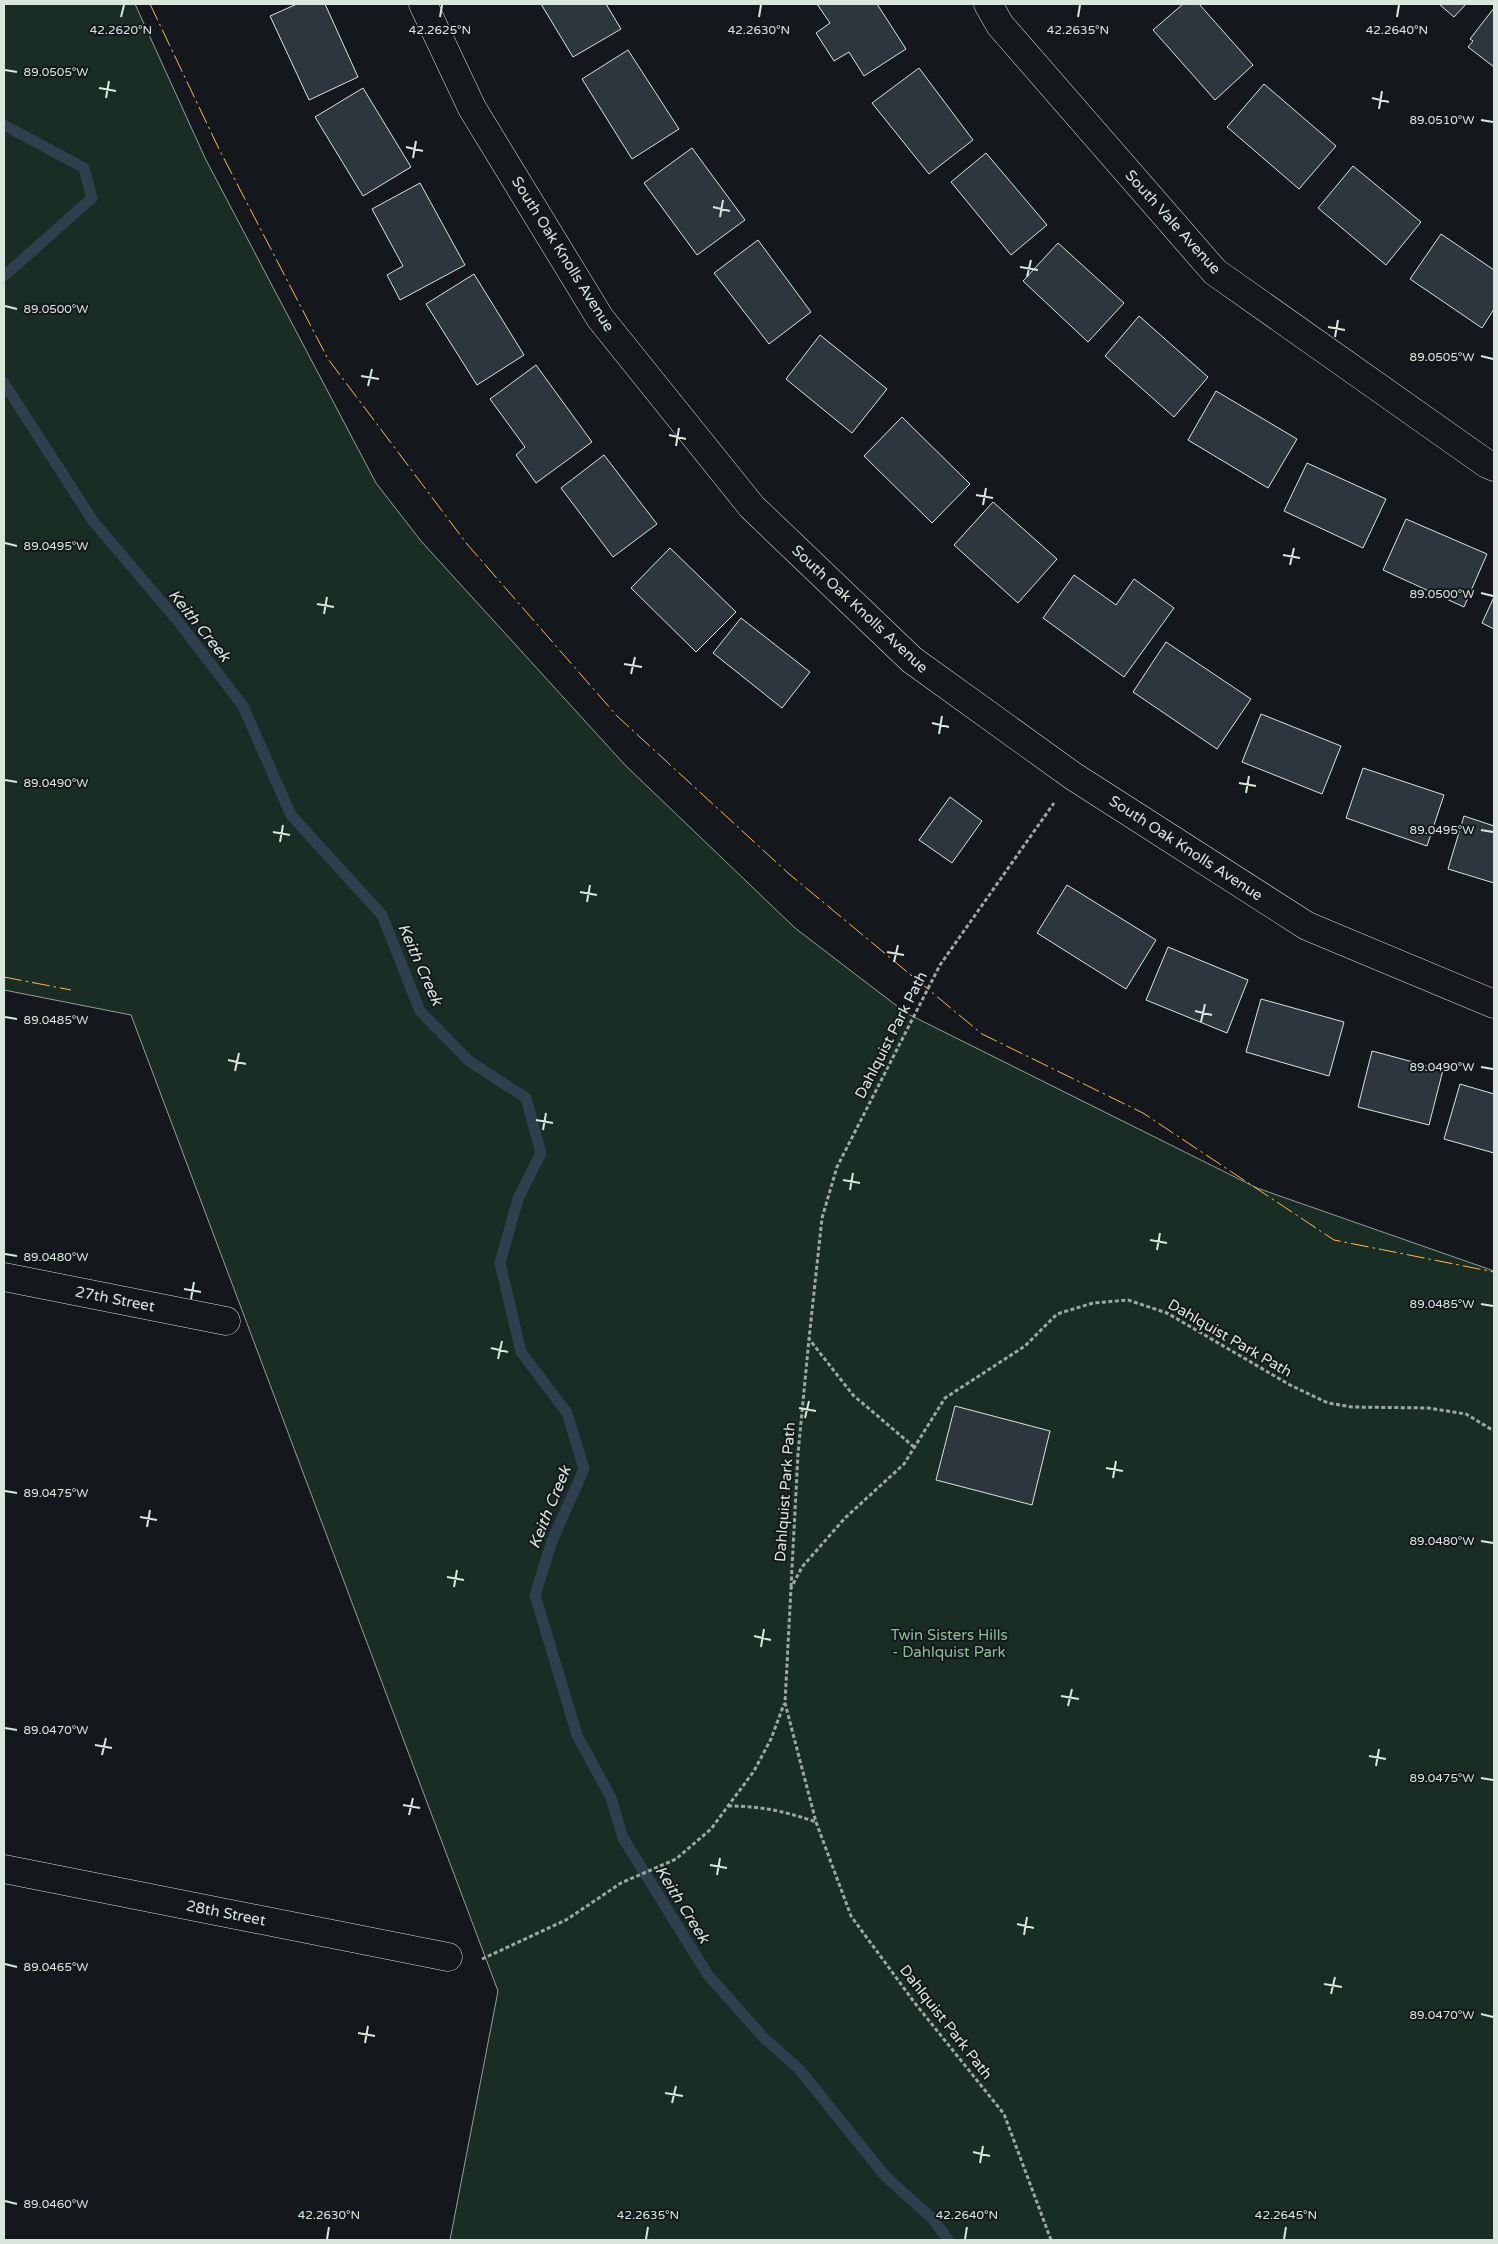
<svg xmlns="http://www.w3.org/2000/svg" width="1498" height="2244" font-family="'Varela Round',sans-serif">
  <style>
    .green { fill: #1a2d24; stroke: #939e99 }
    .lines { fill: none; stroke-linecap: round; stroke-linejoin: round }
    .stream { stroke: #2f3f4d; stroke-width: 11 }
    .building { fill: #2c363c; stroke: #d8e6dc }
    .minor-casing { stroke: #d8e6dc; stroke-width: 29 }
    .path { stroke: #9da8a2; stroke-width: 3; stroke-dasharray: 4 2.5; stroke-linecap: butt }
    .minor { stroke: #14181c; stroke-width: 28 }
    .power { stroke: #ffb74d; stroke-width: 1; stroke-dasharray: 18 4 2.5 4; stroke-linecap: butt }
    .ticks { fill: none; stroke: #d8e6dc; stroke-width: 2 }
    .labels { text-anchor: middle; stroke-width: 4; stroke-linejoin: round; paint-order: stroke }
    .street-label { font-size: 15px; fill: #d8e6dc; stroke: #14181c }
    .park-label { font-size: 15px; fill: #8ac095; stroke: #14181c }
    .water-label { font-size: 16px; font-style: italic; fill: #d8e6dc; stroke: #14181c }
    .ticks-label { font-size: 12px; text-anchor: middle; fill: #d8e6dc; stroke: #14181c; stroke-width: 4; stroke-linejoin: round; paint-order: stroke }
  </style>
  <rect width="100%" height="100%" fill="#14181c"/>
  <!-- green -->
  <path class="green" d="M4 4H135L206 160 376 483 421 541 625 765 795 928 906 1013 1257 1188 1494 1271V2240H450L498 1991 131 1015 4 990Z"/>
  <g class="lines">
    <!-- stream -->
    <path class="stream" d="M4 125 84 168 92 198 4 276
      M4 383 93 521 177 620 243 706 291 815 382 915 420 1011 469 1061 526 1098 541 1153 518 1199 500 1263 521 1352 567 1413 584 1469 552 1541 535 1595 577 1735 611 1798 623 1838 708 1975 764 2038 799 2069 886 2177 933 2219 948 2240"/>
  </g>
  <!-- building -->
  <path class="building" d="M297 4H325L358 77 309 100 270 16Z
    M541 4H606L621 29 573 57Z
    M817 4H877L906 49 864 76 849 52 834 61 816 33 830 23Z
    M1183 4H1199L1253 65 1215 100 1153 30Z
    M1439 4H1466L1454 17Z
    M1494 8V67L1468 47 1473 41 1470 39Z
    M628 50 679 129 632 159 582 79Z
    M919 68 973 140 929 174 872 103Z
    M1264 84 1336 146 1299 189 1227 127Z
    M363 88 411 167 363 196 315 117Z
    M692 148 745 220 697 255 644 183Z
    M986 153 1047 225 1011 255 951 182Z
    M1353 166 1421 222 1386 265 1318 208Z
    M420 183 465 265 400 300 387 275 403 266 372 209Z
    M1441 234 1494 270V309L1482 328 1410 279Z
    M758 240 811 312 769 344 714 273Z
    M1058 243 1124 303 1088 342 1023 281Z
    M474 274 524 355 477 385 426 304Z
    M1139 316 1208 377 1174 417 1105 356Z
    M820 335 887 389 852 433 786 379Z
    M536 365 592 442 536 483 516 455 525 447 490 399Z
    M1216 391 1297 439 1268 488 1188 440Z
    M902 417 970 484 932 523 864 456Z
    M604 455 657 524 613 557 561 488Z
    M1307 463 1386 499 1363 548 1284 511Z
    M993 502 1057 559 1018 603 954 545Z
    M1406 519 1487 554 1464 607 1383 570Z
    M670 548 736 612 696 652 631 588Z
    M1074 575 1116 605 1134 579 1174 608 1124 677 1043 618Z
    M1494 597V629L1482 623Z
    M741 618 810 672 782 708 713 653Z
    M1166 642 1251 699 1217 749 1133 692Z
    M1261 714 1341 746 1322 794 1242 762Z
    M1363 768 1444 795 1427 846 1346 818Z
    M950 797 982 821 952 863 919 840Z
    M1464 816 1494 826V883L1448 869Z
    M1067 885 1156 940 1126 989 1037 933Z
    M1168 947 1248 980 1227 1033 1146 1000Z
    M1261 999 1344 1022 1329 1076 1246 1052Z
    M1372 1051 1443 1070 1429 1125 1358 1107Z
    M1460 1084 1494 1094V1153L1444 1139Z
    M955 1406 1050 1431 1032 1505 936 1480Z"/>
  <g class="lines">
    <defs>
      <path id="minor" d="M423 4 472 108 600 318 752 507 912 660 1073 776 1307 926 1494 1004
        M988 4 1000 25 1215 272 1487 464 1494 467
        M4 1277 226 1321
        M4 1869 448 1957"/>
    </defs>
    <!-- minor casing -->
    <use href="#minor" class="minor-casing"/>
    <!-- path -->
    <path class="path" d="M914 1447 853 1395 809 1339 822 1218 837 1167 940 965 1054 803
      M791 1587 798 1454 809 1339
      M728 1806C761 1806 784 1811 816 1822
      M482 1959 566 1920 621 1883 676 1859 711 1829 754 1771 771 1739 784 1704
      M1051 2240 1004 2114 914 2002 851 1916 816 1822 785 1703 791 1588 802 1567 845 1518 904 1464 945 1398 1025 1346 1057 1314 1093 1303 1128 1300 1167 1313 1290 1385 1328 1403 1352 1407 1428 1408 1466 1414 1494 1431"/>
    <!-- minor -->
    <use href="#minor" class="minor"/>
    <!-- power -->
    <path class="power" d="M150 4 219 149 328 359 467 544 617 716 788 873 982 1034 1143 1113 1334 1240 1494 1272
      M4 977 71 990"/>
  </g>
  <!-- ticks -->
  <path class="ticks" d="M121 17 124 5M440 17 442 5M759 17 761 5M1078 17 1080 5M1397 17 1399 5M5 70 17 72M99 88 116 91M106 98 109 81M1372 98 1389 102M1379 109 1382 91M1481 120 1493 122M406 147 423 151M413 158 416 141M713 207 730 211M720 217 723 200M1020 267 1038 270M1027 277 1031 260M5 306 17 309M1328 327 1345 330M1335 337 1338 320M1481 356 1493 359M361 376 379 379M368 386 372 369M669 435 686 439M676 446 679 428M976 495 993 498M983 505 986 488M5 543 17 546M1283 555 1300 558M1290 565 1294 548M1481 593 1493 596M317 604 334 607M324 614 327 597M624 664 642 667M631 674 635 657M932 723 949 727M939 734 942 716M5 780 17 782M1239 783 1256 786M1246 793 1249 776M1481 830 1493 832M273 832 290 835M280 842 283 825M580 892 597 895M587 902 590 885M887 952 904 955M894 962 898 945M1195 1011 1212 1015M5 1017 17 1019M1201 1022 1205 1004M228 1060 246 1064M1481 1067 1493 1069M235 1071 239 1053M536 1120 553 1123M543 1130 546 1113M843 1180 860 1183M850 1190 853 1173M1150 1240 1167 1243M1157 1250 1160 1233M5 1254 17 1256M184 1289 201 1292M191 1299 194 1282M1481 1304 1493 1306M491 1348 508 1352M498 1359 502 1341M799 1408 816 1411M805 1418 809 1401M1106 1468 1123 1471M1113 1478 1116 1461M5 1491 17 1493M140 1517 157 1520M147 1527 150 1510M1481 1541 1493 1543M447 1577 464 1580M454 1587 457 1570M754 1636 771 1640M761 1647 764 1629M1061 1696 1079 1699M1068 1706 1072 1689M5 1728 17 1730M95 1745 112 1748M102 1755 106 1738M1369 1756 1386 1759M1376 1766 1379 1749M1481 1778 1493 1780M403 1805 420 1808M409 1815 413 1798M710 1865 727 1868M717 1875 720 1858M1017 1924 1034 1928M1024 1935 1027 1917M5 1964 17 1967M1324 1984 1342 1987M1331 1994 1335 1977M1481 2014 1493 2017M358 2033 375 2036M365 2043 368 2026M665 2093 683 2096M672 2103 676 2086M973 2152 990 2156M980 2163 983 2146M5 2201 17 2204M327 2239 329 2227M646 2239 648 2227M965 2239 967 2227M1284 2239 1286 2227"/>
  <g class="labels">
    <!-- street labels -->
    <g class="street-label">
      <text transform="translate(1173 222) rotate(48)" y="5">South Vale Avenue</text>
      <text transform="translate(563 254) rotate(58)" y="5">South Oak Knolls Avenue</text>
      <text transform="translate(860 609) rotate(43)" y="5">South Oak Knolls Avenue</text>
      <text transform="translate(1186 848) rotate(33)" y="5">South Oak Knolls Avenue</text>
      <text transform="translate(891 1035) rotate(-63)" y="5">Dahlquist Park Path</text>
      <text transform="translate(115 1299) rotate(11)" y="5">27th Street</text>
      <text transform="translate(1230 1338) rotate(30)" y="5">Dahlquist Park Path</text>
      <text transform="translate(785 1492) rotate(-86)" y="5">Dahlquist Park Path</text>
      <text transform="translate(226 1913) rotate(11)" y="5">28th Street</text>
      <text transform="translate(946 2022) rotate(52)" y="5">Dahlquist Park Path</text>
    </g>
    <!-- park labels -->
    <g class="park-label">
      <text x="949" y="1640">Twin Sisters Hills<tspan x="949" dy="17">- Dahlquist Park</tspan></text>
    </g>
    <!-- water labels -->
    <g class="water-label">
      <text transform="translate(200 625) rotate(51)" y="6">Keith Creek</text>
      <text transform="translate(421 964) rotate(66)" y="6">Keith Creek</text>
      <text transform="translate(549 1507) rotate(-68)" y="6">Keith Creek</text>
      <text transform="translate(683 1904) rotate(58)" y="6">Keith Creek</text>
    </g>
  </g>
  <g class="ticks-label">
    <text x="121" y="34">42.2620°N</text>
    <text x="440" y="34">42.2625°N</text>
    <text x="759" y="34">42.2630°N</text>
    <text x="1078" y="34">42.2635°N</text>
    <text x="1397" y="34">42.2640°N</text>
    <text x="56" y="76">89.0505°W</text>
    <text x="1442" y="124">89.0510°W</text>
    <text x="56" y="313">89.0500°W</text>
    <text x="1442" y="361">89.0505°W</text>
    <text x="56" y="550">89.0495°W</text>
    <text x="1442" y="598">89.0500°W</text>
    <text x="56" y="787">89.0490°W</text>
    <text x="1442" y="834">89.0495°W</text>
    <text x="56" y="1024">89.0485°W</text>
    <text x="1442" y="1071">89.0490°W</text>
    <text x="56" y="1261">89.0480°W</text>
    <text x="1442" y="1308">89.0485°W</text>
    <text x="56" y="1497">89.0475°W</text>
    <text x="1442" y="1545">89.0480°W</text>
    <text x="56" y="1734">89.0470°W</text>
    <text x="1442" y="1782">89.0475°W</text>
    <text x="56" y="1971">89.0465°W</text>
    <text x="1442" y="2019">89.0470°W</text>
    <text x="56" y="2208">89.0460°W</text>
    <text x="329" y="2219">42.2630°N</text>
    <text x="648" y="2219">42.2635°N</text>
    <text x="967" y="2219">42.2640°N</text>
    <text x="1286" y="2219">42.2645°N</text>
  </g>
  <!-- border -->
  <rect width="1498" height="2244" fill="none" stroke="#d8e6dc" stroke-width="10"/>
</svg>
